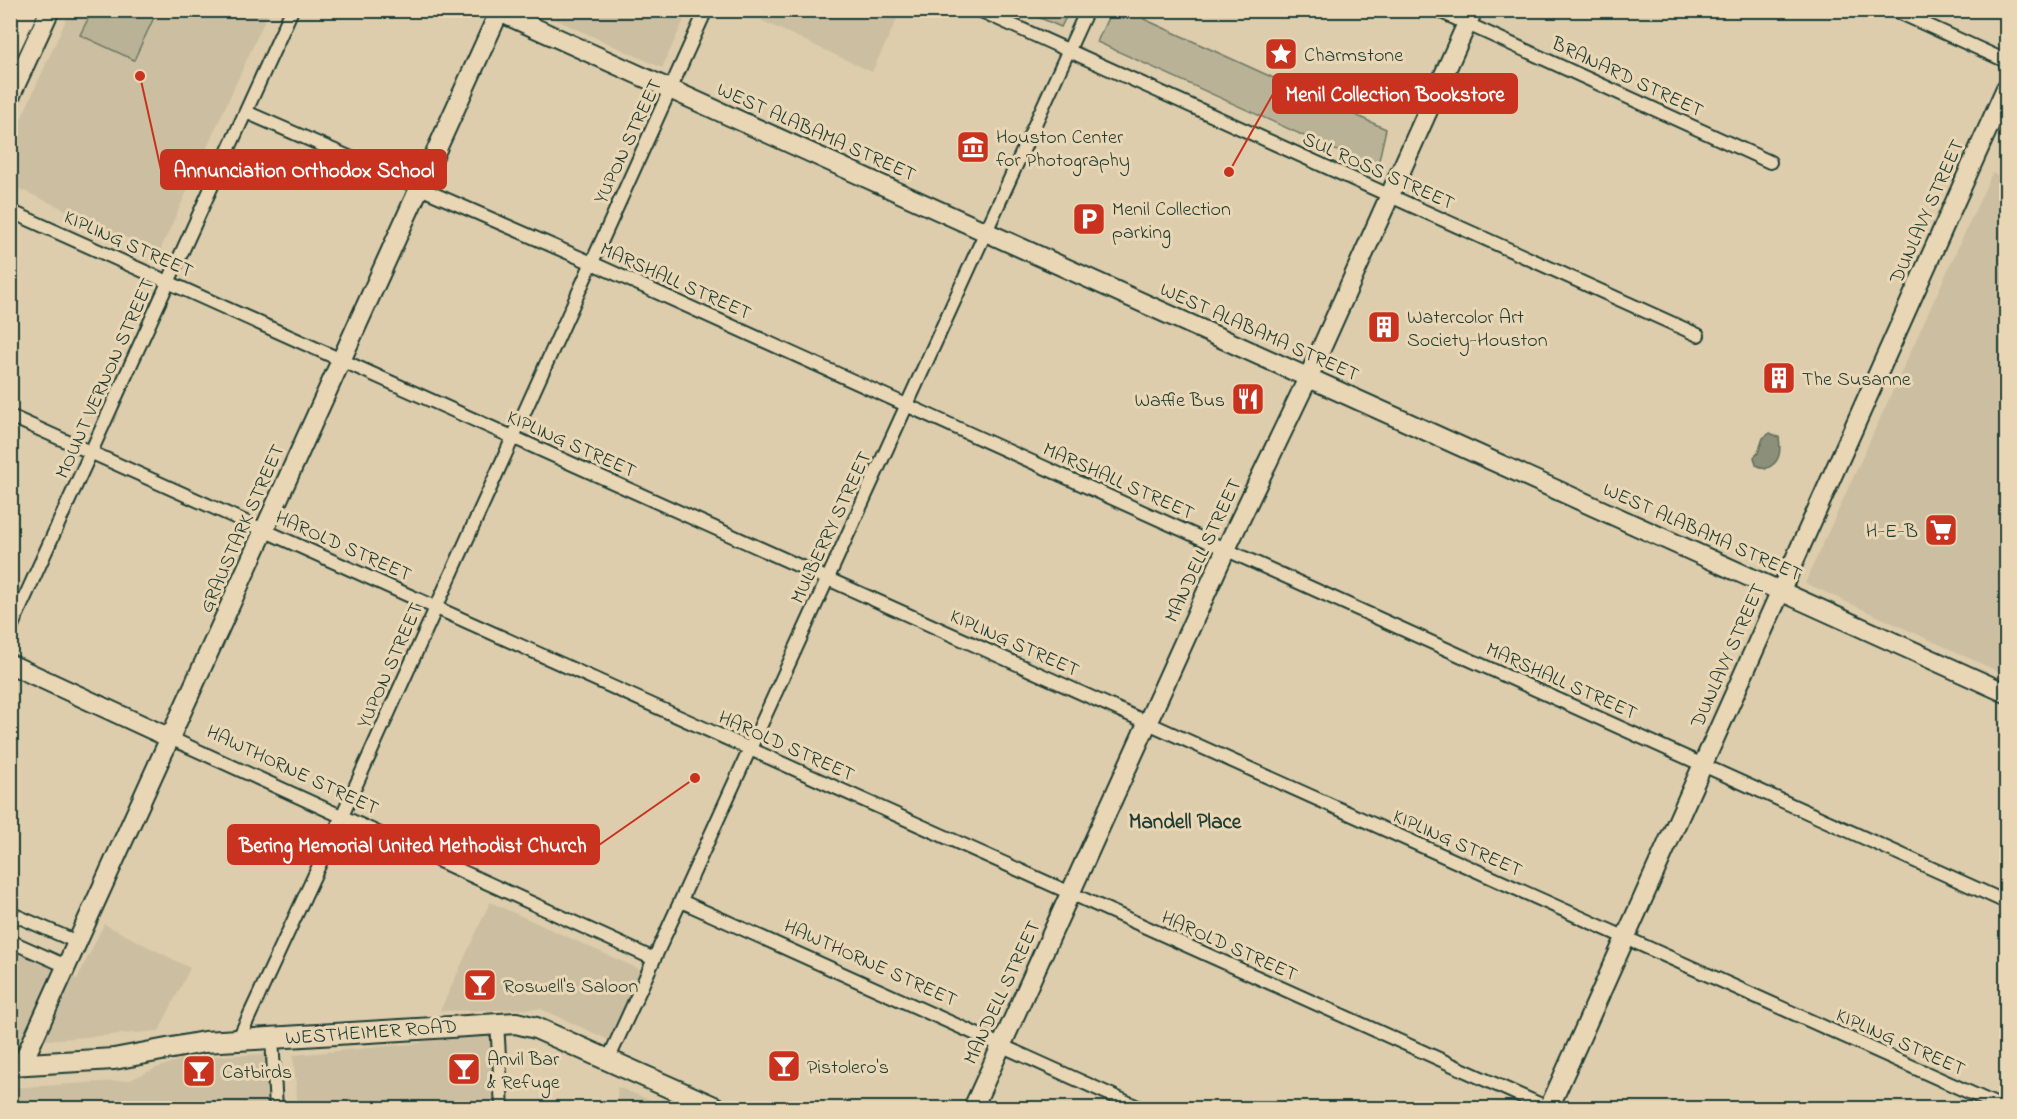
<svg xmlns="http://www.w3.org/2000/svg" width="2017" height="1119" font-family="'Indie Flower',sans-serif">
  <style>
    .built { fill: #ccbfa1 }
    .green { fill: #bab296; stroke: #6c7865; stroke-width: 1.5 }
    .water { fill: #8c907a; stroke: #606f5e; stroke-width: 1.5 }
    .lines { fill: none; stroke-linecap: round; stroke-linejoin: round }
    .street-casing { stroke: #1f3d34; stroke-width: 16 }
    .secondary-casing { stroke: #1f3d34; stroke-width: 22 }
    .primary-casing { stroke: #1f3d34; stroke-width: 24 }
    .street { stroke: #e9d6b4; stroke-width: 12 }
    .secondary { stroke: #e9d6b4; stroke-width: 18 }
    .primary { stroke: #e9d6b4; stroke-width: 20 }
    .labels { text-anchor: middle; stroke-width: 6; stroke-linejoin: round; paint-order: stroke }
    .poi-label { font-size: 20px; fill: #1f3d34; stroke: #e9d6b4; text-anchor: start }
    .street-label { font-size: 20px; fill: #1f3d34; stroke: #e9d6b4 }
    .neighbourhood-label { font-size: 21px; font-weight: bold; fill: #1f3d34; stroke: #e9d6b4 }
    .leader { fill: none; stroke: #c8321e; stroke-width: 2 }
    .callout-dot { fill: #c8321e; stroke: #e9d6b4; stroke-width: 2 }
    .callout { fill: #c8321e; stroke: #c8321e; stroke-width: 2 }
    .callout-label { font-size: 21px; text-anchor: middle; font-weight: bold; fill: #fff }
  </style>
  <rect width="100%" height="100%" fill="#ddcdac"/>
  <filter id="ink" filterUnits="userSpaceOnUse"><feTurbulence type="fractalNoise" baseFrequency=".0167" numOctaves="2"/><feDisplacementMap in="SourceGraphic" scale="12" xChannelSelector="R" yChannelSelector="G"/><feConvolveMatrix kernelMatrix="1 2 1 2 8 2 1 2 1" color-interpolation-filters="sRGB"/></filter>
  <g filter="url(#ink)">
    <!-- built -->
    <path class="built" d="M70 11H269L159 253 11 185V141Z
      M537 11H688L662 68Z
      M767 11V10L901 11 872 72 762 21Z
      M1992 173 2006 179V675L1805 583Z
      M490 902 643 971 611 1041 541 1009 440 1011Z
      M104 924 190 968 159 1031 11 1043V950L77 979Z
      M491 1034 493 1107 298 1108 293 1055 421 1043 420 1040Z
      M267 1054 270 1104 192 1108H11V1088L130 1080 156 1068 188 1057Z
      M617 1087 671 1108H618Z"/>
    <!-- green -->
    <path class="green" d="M92 11V10L157 11 134 60 80 35Z
      M1024 11H1069L1061 27Z
      M1111 11H1147L1144 19 1386 129 1377 169 1097 42Z"/>
    <!-- water -->
    <path class="water" d="M1770 433 1779 437C1781 451 1781 463 1765 469L1756 465 1754 457 1758 453 1763 438Z"/>
    <g class="lines">
      <defs>
        <path id="street" d="M979 10 1698 335
          M1437 10 1770 162
          M1894 10 2006 61
          M246 112 592 263 2006 902
          M10 211 2004 1108
          M10 416 1548 1108
          M10 630 292 10
          M170 738 654 959
          M681 901 1140 1108
          M10 913 77 942
          M10 941 66 966
          M497 1022 502 1108
          M272 1038 276 1108
          M238 1040 342 816 706 10
          M608 1060 1087 10"/>
        <path id="secondary" d="M495 10 2006 693
          M10 50 29 10
          M10 97 50 10
          M10 664 170 738
          M22 1064 500 10
          M973 1108 1226 549 1308 378 1473 10
          M1549 1108 2006 88"/>
        <path id="primary" d="M10 1065 114 1059 204 1042 516 1023 536 1028 716 1108"/>
      </defs>
      <!-- street casing -->
      <use href="#street" class="street-casing"/>
      <!-- secondary casing -->
      <use href="#secondary" class="secondary-casing"/>
      <!-- primary casing -->
      <use href="#primary" class="primary-casing"/>
      <!-- street -->
      <use href="#street" class="street"/>
      <!-- secondary -->
      <use href="#secondary" class="secondary"/>
      <!-- primary -->
      <use href="#primary" class="primary"/>
    </g>
  </g>
  <!-- icons -->
  <defs>
    <symbol id="sight-square" viewBox="-11 -11 22 22"><rect x="-9" y="-9" width="18" height="18" rx="4" fill="#c8321e" stroke="#e9d6b4"/><path d="M0-6L1.8-2.2L6-1.7L2.9 1.2L3.7 5.4L0 3.3L-3.7 5.4L-2.9 1.2L-6-1.7L-1.8-2.2Z" fill="#fff"/></symbol>
    <symbol id="museum-square" viewBox="-11 -11 22 22"><rect x="-9" y="-9" width="18" height="18" rx="4" fill="#c8321e" stroke="#e9d6b4"/><path d="M0-6L6-3V-2H-6V-3ZM-5-1h2V3h-2ZM-1-1h2V3h-2ZM3-1h2V3H3ZM-6 4H6V6H-6Z" fill="#fff"/></symbol>
    <symbol id="parking-square" viewBox="-11 -11 22 22"><rect x="-9" y="-9" width="18" height="18" rx="4" fill="#c8321e" stroke="#e9d6b4"/><path d="M-3.5-5.5H1a3.5 3.5 0 0 1 0 7H-1V5.5H-3.5ZM-1-3.4V-.6H.8a1.4 1.4 0 0 0 0-2.8Z" fill="#fff"/></symbol>
    <symbol id="building-square" viewBox="-11 -11 22 22"><rect x="-9" y="-9" width="18" height="18" rx="4" fill="#c8321e" stroke="#e9d6b4"/><path d="M-4-6H4V6H1V3H-1V6H-4ZM-2.5-4.3h1.7v1.8h-1.7ZM.8-4.3h1.7v1.8H.8ZM-2.5-1h1.7V.8h-1.7ZM.8-1h1.7V.8H.8Z" fill="#fff"/></symbol>
    <symbol id="restaurant-square" viewBox="-11 -11 22 22"><rect x="-9" y="-9" width="18" height="18" rx="4" fill="#c8321e" stroke="#e9d6b4"/><path d="M-5-6h1v4h1v-4h1v4h1v-4h1v5L-1.5 .5V6h-2V.5L-5-1ZM5-6V6H3V1.5H1.5Q1.5-4 5-6Z" fill="#fff"/></symbol>
    <symbol id="supermarket-square" viewBox="-11 -11 22 22"><rect x="-9" y="-9" width="18" height="18" rx="4" fill="#c8321e" stroke="#e9d6b4"/><path d="M-6-5.5h2.5l.6 2H6L4.5 2H-2.5L-4.4-4H-6ZM-1.5 3.2a1.3 1.3 0 1 0 .1 0ZM3 3.2a1.3 1.3 0 1 0 .1 0Z" fill="#fff"/></symbol>
    <symbol id="bar-square" viewBox="-11 -11 22 22"><rect x="-9" y="-9" width="18" height="18" rx="4" fill="#c8321e" stroke="#e9d6b4"/><path d="M-6-5H6L.8 .8V4.5H3.5V6h-7V4.5H-.8V.8Z" fill="#fff"/></symbol>
  </defs>
  <g fill-rule="evenodd">
    <use href="#sight-square" x="1262" y="35" width="38" height="38"/>
    <use href="#museum-square" x="954" y="128" width="38" height="38"/>
    <use href="#parking-square" x="1070" y="200" width="38" height="38"/>
    <use href="#building-square" x="1365" y="308" width="38" height="38"/>
    <use href="#building-square" x="1760" y="359" width="38" height="38"/>
    <use href="#restaurant-square" x="1229" y="380" width="38" height="38"/>
    <use href="#supermarket-square" x="1922" y="511" width="38" height="38"/>
    <use href="#bar-square" x="461" y="966" width="38" height="38"/>
    <use href="#bar-square" x="765" y="1047" width="38" height="38"/>
    <use href="#bar-square" x="445" y="1050" width="38" height="38"/>
    <use href="#bar-square" x="180" y="1052" width="38" height="38"/>
  </g>
  <g class="labels">
    <!-- poi labels -->
    <g class="poi-label">
      <text x="1304" y="61">Charmstone</text>
      <text x="996" y="143">Houston Center<tspan x="996" dy="23">for Photography</tspan></text>
      <text x="1112" y="215">Menil Collection<tspan x="1112" dy="23">parking</tspan></text>
      <text x="1407" y="323">Watercolor Art<tspan x="1407" dy="23">Society-Houston</tspan></text>
      <text x="1802" y="385">The Susanne</text>
      <text x="1225" y="406" text-anchor="end">Waffle Bus</text>
      <text x="1918" y="537" text-anchor="end">H-E-B</text>
      <text x="503" y="992">Roswell's Saloon</text>
      <text x="487" y="1065">Anvil Bar<tspan x="487" dy="23">&amp; Refuge</tspan></text>
      <text x="807" y="1073">Pistolero's</text>
      <text x="222" y="1078">Catbirds</text>
    </g>
    <!-- street labels -->
    <g class="street-label">
      <text transform="translate(1628 76) rotate(25)" y="7">BRANARD STREET</text>
      <text transform="translate(817 131) rotate(24)" y="7">WEST ALABAMA STREET</text>
      <text transform="translate(627 141) rotate(-65)" y="7">YUPON STREET</text>
      <text transform="translate(1379 170) rotate(24)" y="7">SUL ROSS STREET</text>
      <text transform="translate(1926 211) rotate(-66)" y="7">DUNLAVY STREET</text>
      <text transform="translate(129 243) rotate(24)" y="7">KIPLING STREET</text>
      <text transform="translate(676 280) rotate(24)" y="7">MARSHALL STREET</text>
      <text transform="translate(1260 331) rotate(24)" y="7">WEST ALABAMA STREET</text>
      <text transform="translate(104 378) rotate(-66)" y="7">MOUNT VERNON STREET</text>
      <text transform="translate(572 443) rotate(24)" y="7">KIPLING STREET</text>
      <text transform="translate(1119 480) rotate(24)" y="7">MARSHALL STREET</text>
      <text transform="translate(830 527) rotate(-65)" y="7">MULBERRY STREET</text>
      <text transform="translate(241 528) rotate(-66)" y="7">GRAUSTARK STREET</text>
      <text transform="translate(1703 531) rotate(24)" y="7">WEST ALABAMA STREET</text>
      <text transform="translate(344 545) rotate(24)" y="7">HAROLD STREET</text>
      <text transform="translate(1202 550) rotate(-65)" y="7">MANDELL STREET</text>
      <text transform="translate(1015 642) rotate(24)" y="7">KIPLING STREET</text>
      <text transform="translate(1727 655) rotate(-66)" y="7">DUNLAVY STREET</text>
      <text transform="translate(389 665) rotate(-66)" y="7">YUPON STREET</text>
      <text transform="translate(1562 680) rotate(24)" y="7">MARSHALL STREET</text>
      <text transform="translate(787 745) rotate(24)" y="7">HAROLD STREET</text>
      <text transform="translate(293 769) rotate(25)" y="7">HAWTHORNE STREET</text>
      <text transform="translate(1458 842) rotate(24)" y="7">KIPLING STREET</text>
      <text transform="translate(1230 945) rotate(24)" y="7">HAROLD STREET</text>
      <text transform="translate(871 962) rotate(24)" y="7">HAWTHORNE STREET</text>
      <text transform="translate(1001 992) rotate(-65)" y="7">MANDELL STREET</text>
      <text transform="translate(371 1031) rotate(-4)" y="7">WESTHEIMER ROAD</text>
      <text transform="translate(1901 1041) rotate(24)" y="7">KIPLING STREET</text>
    </g>
    <!-- neighbourhood labels -->
    <g class="neighbourhood-label">
      <text x="1185" y="828">Mandell Place</text>
    </g>
  </g>
  <!-- callouts -->
  <path class="leader" d="M1229 172L1273 94M140 76L161 170M695 778L599 845"/>
  <g class="callout-dot">
    <circle cx="1229" cy="172" r="6"/>
    <circle cx="140" cy="76" r="6"/>
    <circle cx="695" cy="778" r="6"/>
  </g>
  <g class="callout">
    <rect x="1273" y="74" width="244" height="39" rx="6"/>
    <rect x="161" y="150" width="285" height="39" rx="6"/>
    <rect x="228" y="825" width="371" height="39" rx="6"/>
  </g>
  <g class="callout-label">
    <text x="1395" y="101">Menil Collection Bookstore</text>
    <text x="304" y="177">Annunciation Orthodox School</text>
    <text x="413" y="852">Bering Memorial United Methodist Church</text>
  </g>
  <!-- margin -->
  <rect width="2017" height="1119" fill="none" stroke="#e9d6b4" stroke-width="36"/>
  <rect x="18" y="18" width="1981" height="1083" fill="none" stroke="#1f3d34" stroke-width="2" filter="url(#ink)"/>
</svg>
